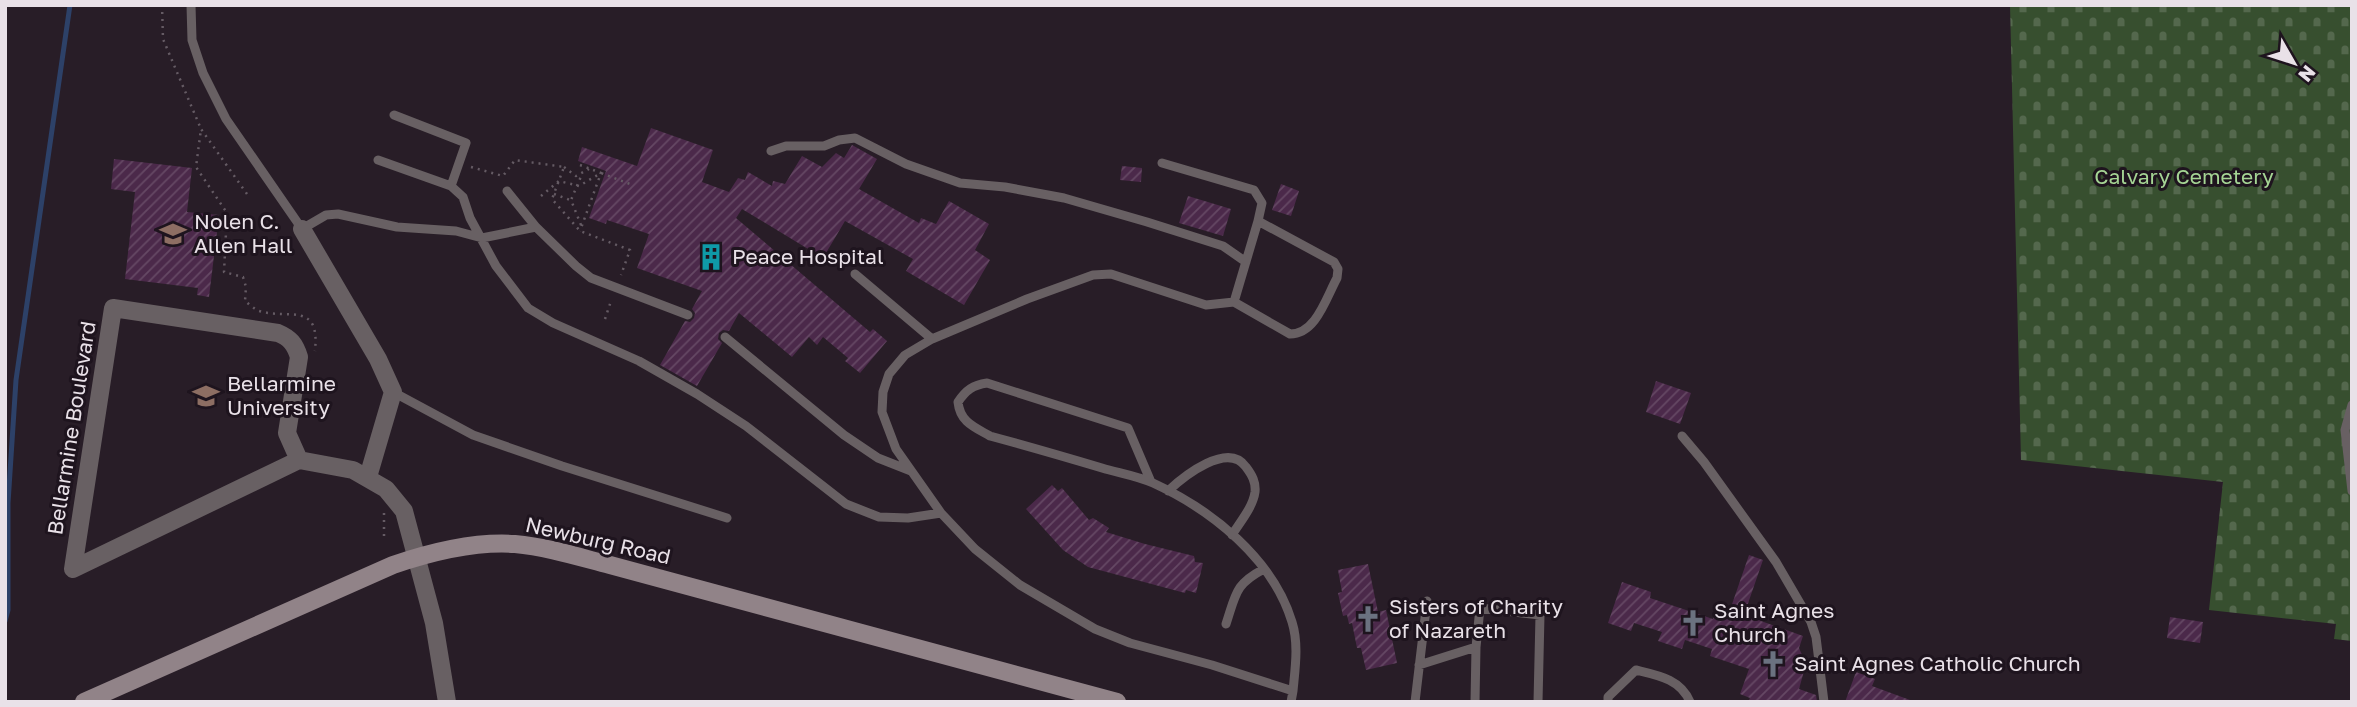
<svg xmlns="http://www.w3.org/2000/svg" width="2357" height="707" font-family="'Golos Text',sans-serif">
  <style>
    .cemetery { fill: url(#cemetery-stones) }
    .lines { fill: none; stroke-linecap: round; stroke-linejoin: round }
    .stream { stroke: #2d4168; stroke-width: 5 }
    .building { fill: url(#building-hatch) }
    .path { stroke: #655b64; stroke-width: 2.5; stroke-dasharray: 2 5; stroke-linecap: butt }
    .lane { stroke: #686063; stroke-width: 9 }
    .street { stroke: #686063; stroke-width: 18 }
    .secondary { stroke: #918388; stroke-width: 18 }
    .labels { text-anchor: middle; stroke-width: 6; stroke-linejoin: round; paint-order: stroke }
    .park-label { font-size: 21px; fill: #a5d594; stroke: #1e141e }
    .poi-label { font-size: 21px; fill: #e9e1e8; stroke: #1e141e; text-anchor: start }
    .street-label { font-size: 21px; fill: #e9e1e8; stroke: #1e141e }
  </style>
  <defs>
    <pattern id="cemetery-stones" width="16" height="16" patternUnits="userSpaceOnUse" patternTransform="scale(1.75)"><rect width="16" height="16" fill="#374f2f"/><path d="M2 7V4a2 2 0 0 1 4 0v3zM10 15v-3a2 2 0 0 1 4 0v3z" fill="#54684d"/></pattern>
    <pattern id="building-hatch" width="6" height="6" patternUnits="userSpaceOnUse" patternTransform="scale(1.75)"><rect width="6" height="6" fill="#4b294a"/><path d="M-1 1l2-2M0 6l6-6M5 7l2-2" fill="none" stroke="#654864"/></pattern>
  </defs>
  <rect width="100%" height="100%" fill="#281d27"/>
  <!-- cemetery -->
  <path class="cemetery" d="M2010 5H2352V641L2334 639 2336 624 2209 610 2223 482 2021 460Z"/>
  <g class="lines">
    <!-- stream -->
    <path class="stream" d="M5 621 8 610V503L16 380 70 5"/>
  </g>
  <!-- building -->
  <path class="building" d="M651 128 713 150 702 182 729 192 738 178 745 180 748 172 772 186 773 181 785 184 802 156 822 167 836 153 844 158 852 145 877 159 859 189 919 223 921 218 936 224 949 201 989 224 975 250 990 260 964 305 906 271 913 259 845 221 823 258 742 209 736 218 870 332 873 329 887 341 860 373 845 361 848 358 823 337 817 345 809 337 792 357 739 313 729 331 723 330 719 333 718 339 722 343 697 386 660 365 685 321 690 322 694 318 695 313 692 309 702 291 637 268 649 234 607 220 606 224 589 218 606 171 578 161 582 147 637 166Z
    M114 159 192 168 187 212 219 215 209 297 197 295 198 288 125 279 135 192 111 189Z
    M1122 166 1142 168 1141 182 1120 180Z
    M1281 184 1299 191 1291 216 1272 210Z
    M1188 196 1231 209 1223 236 1179 223Z
    M1656 381 1691 393 1680 424 1646 412Z
    M1052 485 1058 491 1062 488 1089 520 1093 518 1109 528 1106 532 1145 544 1194 556 1195 562 1203 563 1196 593 1186 590 1185 593 1088 567 1063 550 1026 509Z
    M1749 555 1763 560 1744 615 1803 636 1799 648 1806 664 1799 689 1816 695 1817 702H1748L1750 698 1740 694 1749 669 1710 656 1712 649 1685 640 1682 649 1658 641 1662 632 1634 623 1631 631 1608 623 1622 582 1651 592 1650 598 1713 619 1716 611 1726 615 1728 609 1730 610Z
    M1368 564 1378 612 1386 610 1397 663 1366 670 1361 648H1357L1352 623 1349 624 1347 615 1343 616 1338 593 1342 592 1338 570Z
    M2170 617 2203 622 2200 643 2167 638Z
    M1856 672 1875 679 1872 686 1910 700V702H1845Z"/>
  <g class="lines">
    <!-- path -->
    <path class="path" d="M162 5 163 39 201 129
      M580 165 601 173 580 231
      M471 167 503 176 515 160 564 167 552 199 580 231 630 250 621 275
      M564 167 576 176 589 169
      M247 194 201 129 196 167 227 213 224 272 243 277 246 287 245 301C249 304 254 309 259 311 290 320 320 301 315 351
      M554 194 570 200
      M541 196 559 181 579 186 601 173 630 184
      M581 225 571 200 582 174
      M605 319 611 301
      M384 513V537"/>
    <!-- lane -->
    <path class="lane" d="M191 5 192 40 203 73 226 119 302 229 326 215 338 214 397 227 456 231 482 238 536 227 576 266 591 278 688 315
      M394 115 466 143 451 186
      M771 151 786 146H824L839 140 855 138 906 164 960 183 1005 187 1064 198 1147 222 1223 246 1246 262
      M378 160 451 186 463 197 470 218 496 266 528 308 553 323 639 361 697 394 746 426 846 504 879 517 908 518 941 513
      M1162 163 1254 190 1262 203 1258 221 1334 262 1338 269 1337 278C1326 298 1316 334 1290 334L1234 302 1206 305 1111 274 1093 275 1027 299 932 339 905 355 889 374 883 392 882 412 896 449 941 513 975 549 1020 585 1095 629 1130 643 1212 665 1293 691 1291 702
      M507 191 536 227
      M855 274 932 339
      M1234 302 1258 221
      M725 337 844 435 878 458 911 471
      M393 392 473 435 562 466 727 518
      M2352 405 2345 430 2352 491
      M1682 436 1704 462 1776 562 1811 622 1816 637 1824 702
      M1151 482 1128 428 987 383C973 385 966 390 958 402 960 422 974 427 990 436 1027 446 1065 457 1102 468 1119 473 1138 476 1153 483 1212 510 1273 559 1292 622 1299 644 1295 669 1293 691
      M1168 491C1184 476 1228 441 1246 467 1252 475 1256 482 1255 492 1253 507 1240 522 1232 535
      M1226 624C1236 594 1235 584 1264 569
      M1419 665 1476 647
      M1415 702 1427 601
      M1475 702 1476 647 1480 608 1540 615 1538 702
      M1608 702V697L1636 670C1657 675 1681 679 1690 702"/>
    <!-- street -->
    <path class="street" d="M302 229 378 359 393 392 368 477
      M299 460 287 433 299 357C295 344 290 338 278 333L113 308 73 569 299 460 353 470 386 489 404 511 434 623 447 702"/>
    <!-- secondary -->
    <path class="secondary" d="M84 702 393 565C431 552 474 541 515 544 547 547 579 557 610 565L1117 702"/>
  </g>
  <!-- icons -->
  <defs>
    <symbol id="university-bare" viewBox="-9 -9 18 18"><path d="M0-5L7-2L0 1L-7-2ZM-4 1L0 2.5L4 1V4Q0 6-4 4Z" fill="#8d6e63" stroke="#1e141e" stroke-width="2.5" paint-order="stroke"/></symbol>
    <symbol id="building-bare" viewBox="-9 -9 18 18"><path d="M-4-6H4V6H1V3H-1V6H-4ZM-2.5-4.3h1.7v1.8h-1.7ZM.8-4.3h1.7v1.8H.8ZM-2.5-1h1.7V.8h-1.7ZM.8-1h1.7V.8H.8Z" fill="#0f9aa8" stroke="#1e141e" stroke-width="2.5" paint-order="stroke"/></symbol>
    <symbol id="church-bare" viewBox="-9 -9 18 18"><path d="M-1.2-6h2.4v3.5h3.3v2.4h-3.3V6h-2.4V-.1h-3.3v-2.4h3.3Z" fill="#6b7280" stroke="#1e141e" stroke-width="2.5" paint-order="stroke"/></symbol>
  </defs>
  <g fill-rule="evenodd">
    <use href="#university-bare" x="154" y="215" width="38" height="38"/>
    <use href="#building-bare" x="692" y="238" width="38" height="38"/>
    <use href="#university-bare" x="187" y="377" width="38" height="38"/>
    <use href="#church-bare" x="1349" y="600" width="38" height="38"/>
    <use href="#church-bare" x="1674" y="604" width="38" height="38"/>
    <use href="#church-bare" x="1754" y="645" width="38" height="38"/>
  </g>
  <g class="labels">
    <!-- park labels -->
    <g class="park-label">
      <text x="2184" y="184">Calvary Cemetery</text>
    </g>
    <!-- poi labels -->
    <g class="poi-label">
      <text x="194" y="229">Nolen C.<tspan x="194" dy="24">Allen Hall</tspan></text>
      <text x="732" y="264">Peace Hospital</text>
      <text x="227" y="391">Bellarmine<tspan x="227" dy="24">University</tspan></text>
      <text x="1389" y="614">Sisters of Charity<tspan x="1389" dy="24">of Nazareth</tspan></text>
      <text x="1714" y="618">Saint Agnes<tspan x="1714" dy="24">Church</tspan></text>
      <text x="1794" y="671">Saint Agnes Catholic Church</text>
    </g>
    <!-- street labels -->
    <g class="street-label">
      <text transform="translate(72 428) rotate(-81)" y="7">Bellarmine Boulevard</text>
      <text transform="translate(598 541) rotate(13)" y="7">Newburg Road</text>
    </g>
  </g>
  <!-- border -->
  <rect width="2357" height="707" fill="none" stroke="#e9e1e8" stroke-width="14"/>
  <!-- north arrow -->
  <g transform="translate(2294 63) rotate(129)" stroke="#1e141e" stroke-width="5" paint-order="stroke">
  <path d="M0-5L12 26L0 18L-12 26Z" fill="#e9e1e8"/>
  <text y="-10" font-size="19" font-weight="bold" text-anchor="middle" fill="#e9e1e8">N</text>
  </g>
</svg>
